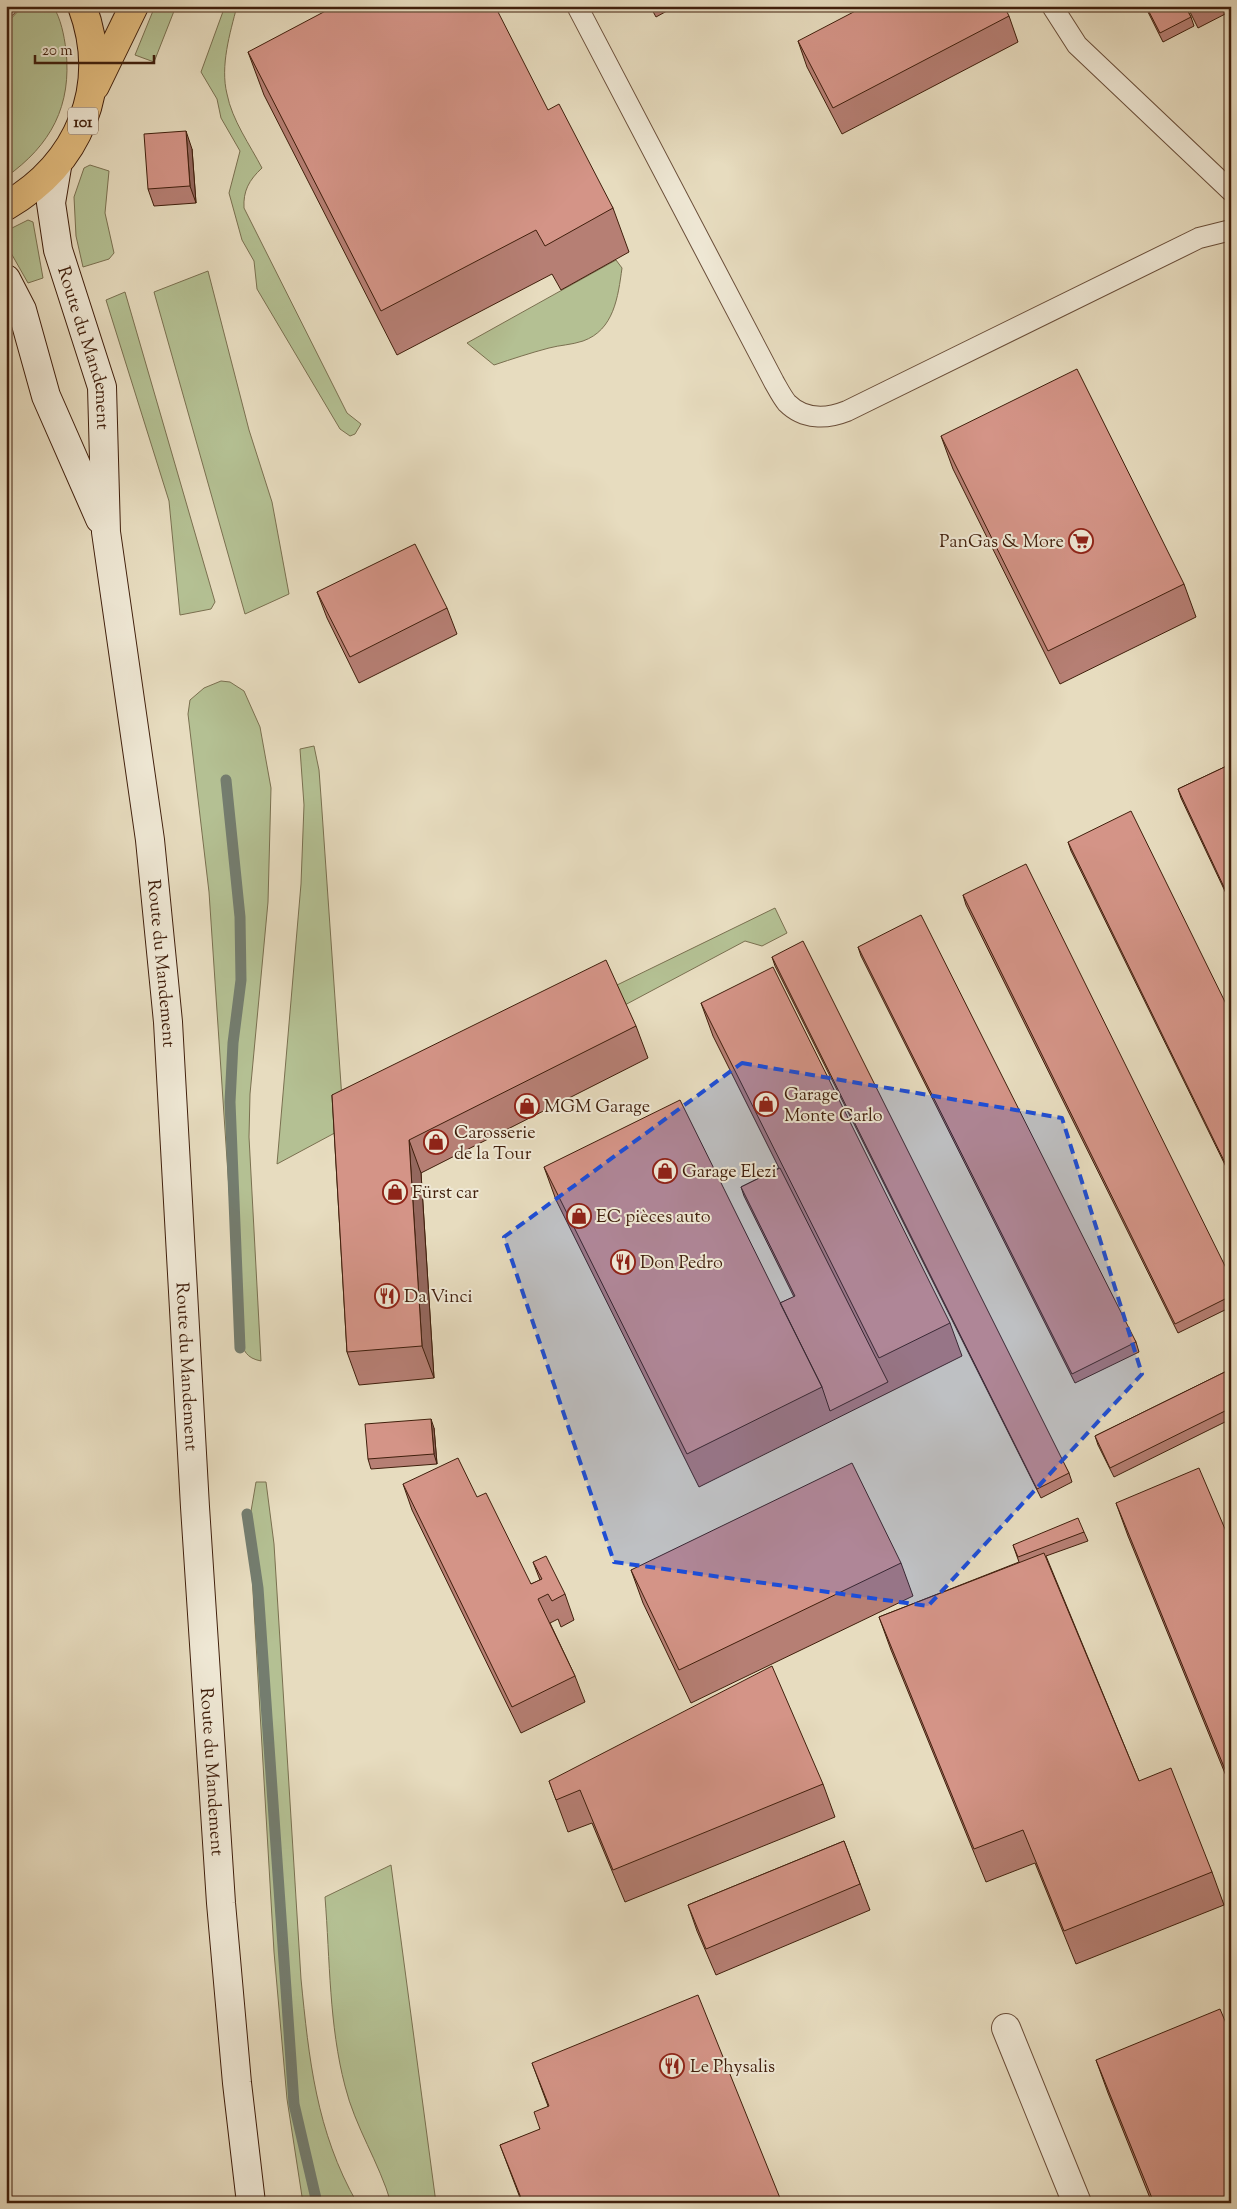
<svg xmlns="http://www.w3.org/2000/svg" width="1237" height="2209" font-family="'Sorts Mill Goudy',serif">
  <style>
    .green { fill: #b4c093; stroke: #7a7050 }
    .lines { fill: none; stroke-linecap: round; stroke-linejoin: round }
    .stream { stroke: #747d6f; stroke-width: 11 }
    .lane-casing { stroke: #6a4e39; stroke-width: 22 }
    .street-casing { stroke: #6a4e39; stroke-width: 30 }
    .secondary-casing { stroke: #401f0c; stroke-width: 30 }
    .primary-casing { stroke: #401f0c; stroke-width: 30 }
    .lane { stroke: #efe8d5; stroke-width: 20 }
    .street { stroke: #efe8d5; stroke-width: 28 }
    .secondary { stroke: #efe8d5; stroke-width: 28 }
    .primary { stroke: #e4be80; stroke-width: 28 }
    .wall { fill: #b67f74; stroke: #401f0c }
    .shaded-wall { fill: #94685e; stroke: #401f0c }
    .building { fill: #d49487; stroke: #401f0c }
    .marked { fill: #1d4ed8; fill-opacity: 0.2; stroke: #1d4ed8; stroke-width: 4; stroke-dasharray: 10 6; stroke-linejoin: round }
    .labels { text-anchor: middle; stroke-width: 4; stroke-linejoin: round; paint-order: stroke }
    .shield { fill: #efe8d5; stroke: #745b48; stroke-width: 1 }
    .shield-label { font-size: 16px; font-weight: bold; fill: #401f0c }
    .street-label { font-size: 18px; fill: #401f0c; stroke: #efe8d5 }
    .poi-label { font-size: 18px; fill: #401f0c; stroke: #efe8d5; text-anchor: start }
  </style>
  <rect width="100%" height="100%" fill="#e7dcbf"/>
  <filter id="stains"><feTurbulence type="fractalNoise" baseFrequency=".004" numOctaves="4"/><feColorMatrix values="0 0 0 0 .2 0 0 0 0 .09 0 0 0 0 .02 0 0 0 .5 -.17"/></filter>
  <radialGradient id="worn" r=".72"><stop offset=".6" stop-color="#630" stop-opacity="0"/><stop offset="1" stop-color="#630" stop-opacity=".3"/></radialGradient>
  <!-- green -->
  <path class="green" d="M23 6H53C61 19 64 35 66 50 72 106 51 145 6 177V24Z
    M155 6H176L154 62 135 55Z
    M225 6H237C230 33 220 66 227 94 232 120 250 145 262 168 249 180 243 191 244 208L347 413 361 424 355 434 350 436 340 429 257 289 254 261 242 240 229 193 240 151 221 118 217 99 201 72Z
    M90 165 109 171 105 213 114 253 109 259 83 267 76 236 74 197 84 168Z
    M28 220 33 222 43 278 28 283 11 253 6 249V231Z
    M616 260 622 268C618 297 614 330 583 341 571 345 560 345 549 348 530 353 512 359 494 365L467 343Z
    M208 271 249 430 272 502 289 594 245 614 154 292Z
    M125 292 215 602 211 609 180 615 169 501 106 300Z
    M221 681 230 682 244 691 260 727 271 788 268 902 250 1094 249 1137 261 1361C246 1358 244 1351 239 1338L209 892 188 714 190 700 204 688Z
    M314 746 319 770 321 797 344 1128 277 1164 301 884 304 805 300 749Z
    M775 908 787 933 762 946 745 941 623 1006 615 986Z
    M256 1482H266L274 1544 301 1979C309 2059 316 2131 357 2203H303L287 2099 274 1952 249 1523Z
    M391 1865 436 2203H391C379 2162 355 2127 345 2086 329 2025 330 1960 325 1897Z"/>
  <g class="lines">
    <!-- stream -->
    <path class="stream" d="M226 780 240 917 241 980 233 1043 230 1102 240 1348
      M247 1514 258 1588 294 2104 317 2203"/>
    <defs>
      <path id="lane" d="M577 6 774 382C778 389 782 397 787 403 804 420 827 419 847 411L1199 238 1231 230
        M1052 6 1077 45 1231 191
        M6 7 7 6"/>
      <path id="street" d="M1006 2028 1077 2203"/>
      <g id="secondary">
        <path id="s1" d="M57 167 51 203 58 250 102 387 106 532 150 840 168 1022 195 1507 221 1903 237 2083 251 2203"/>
        <path d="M6 279 22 310 46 396 100 519"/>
      </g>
      <path id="primary" d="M95 86 134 6
        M6 206C79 164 112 87 82 6"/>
    </defs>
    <!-- lane casing -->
    <use href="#lane" class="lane-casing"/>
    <!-- street casing -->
    <use href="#street" class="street-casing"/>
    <!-- secondary casing -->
    <use href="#secondary" class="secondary-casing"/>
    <!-- primary casing -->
    <use href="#primary" class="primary-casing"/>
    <!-- lane -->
    <use href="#lane" class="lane"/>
    <!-- street -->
    <use href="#street" class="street"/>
    <!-- secondary -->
    <use href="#secondary" class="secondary"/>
    <!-- primary -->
    <use href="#primary" class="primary"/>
  </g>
  <!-- wall -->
  <path class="wall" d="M650 6H676L656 17Z
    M1145 6H1185L1191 17 1194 26 1163 42Z
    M1187 6H1231V11L1198 28Z
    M1009 16 1018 42 842 134 807 67 798 41Z
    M248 52 548 110 613 208 629 252 561 290 552 274 397 355 264 95Z
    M192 149 196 203 154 206 148 189Z
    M941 436 1184 584 1196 617 1060 684 953 469Z
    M317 592 447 608 457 634 359 683 327 618Z
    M1231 764V904L1181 798 1178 789Z
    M1068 842 1231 1014V1177L1071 851Z
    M963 895 1231 1278V1307L1178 1333 966 905Z
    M858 947 1136 1342 1139 1352 1075 1383 861 956Z
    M772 957 1069 1473 1072 1482 1041 1498 775 966Z
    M701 1003 950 1323 962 1356 699 1487 556 1200 544 1167 780 1303 794 1297 744 1196 741 1187 779 1168 713 1036Z
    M636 1026 648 1058 421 1173 434 1378 359 1385 347 1352 332 1095Z
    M1231 1369V1419L1114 1477 1098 1445 1095 1436Z
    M434 1428 437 1464 371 1469 368 1459Z
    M403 1484 531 1584 540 1580 533 1562 565 1594 574 1620 561 1627 558 1619 550 1623 575 1676 585 1702 521 1733 412 1510Z
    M1116 1503 1231 1543V1788L1128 1536Z
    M1084 1532 1088 1541 1046 1556 1139 1781 1212 1872 1224 1905 1076 1964 1035 1863 986 1882 891 1650 879 1617 1019 1562 1013 1545Z
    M901 1563 913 1596 691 1703 643 1603 631 1570Z
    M549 1781 823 1784 835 1817 625 1902 592 1823 568 1832Z
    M844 1841 870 1910 716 1975 697 1931 688 1905Z
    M1096 2060 1231 2203H1152L1108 2093Z
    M532 2063 782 2203H522L500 2145 540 2130 548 2106Z"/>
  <!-- shaded-wall -->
  <path class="shaded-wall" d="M186 131 192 149 196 203 190 186Z
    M409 1140 421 1173 434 1378 422 1346Z
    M431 1419 434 1428 437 1464 434 1454Z"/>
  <!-- building -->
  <path class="building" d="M335 6H495L548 110 559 104 613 208 545 246 536 230 381 311 248 52Z
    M865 6H1004L1009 16 833 108 798 41Z
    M1146 6H1185L1191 17 1160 33Z
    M186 131 190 186 148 189 144 134Z
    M1077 369 1184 584 1048 651 941 436Z
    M415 544 447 608 350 657 317 592Z
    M1231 764V902L1178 789Z
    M1131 811 1231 1014V1175L1068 842Z
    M1026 864 1231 1278V1296L1175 1324 963 895Z
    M921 915 1136 1342 1072 1374 858 947Z
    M803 941 1069 1473 1037 1489 772 957Z
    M606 960 636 1026 409 1140 422 1346 347 1352 332 1095Z
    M773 967 950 1323 879 1358 701 1003Z
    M680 1100 822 1387 687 1454 544 1167Z
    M780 1168 888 1382 830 1411 822 1387 780 1303 795 1296 741 1187Z
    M1231 1369V1408L1110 1468 1095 1436Z
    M431 1419 434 1454 368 1459 365 1424Z
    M458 1458 477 1497 486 1493 531 1584 542 1579 533 1562 546 1556 565 1594 552 1601 548 1594 538 1599 575 1676 512 1707 403 1484Z
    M852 1463 901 1563 679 1670 631 1570Z
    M1199 1468 1231 1543V1784L1116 1503Z
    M1078 1518 1084 1532 1018 1557 1013 1545Z
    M1044 1553 1139 1781 1171 1768 1212 1872 1064 1931 1023 1830 974 1849 879 1617Z
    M772 1666 823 1784 613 1870 580 1790 556 1800 549 1781Z
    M844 1841 860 1884 706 1949 688 1905Z
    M698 1995 782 2203H523L500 2145 540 2129 534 2112 549 2106 532 2063Z
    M1220 2009 1231 2035V2203H1154L1096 2060Z"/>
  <!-- marked area -->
  <path class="marked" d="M742 1063 1062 1118 1142 1374 928 1606 614 1562 504 1237Z"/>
  <!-- icons -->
  <defs>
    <symbol id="supermarket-ring" viewBox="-11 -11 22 22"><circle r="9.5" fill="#efe8d5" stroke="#8f2418" stroke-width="1.5"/><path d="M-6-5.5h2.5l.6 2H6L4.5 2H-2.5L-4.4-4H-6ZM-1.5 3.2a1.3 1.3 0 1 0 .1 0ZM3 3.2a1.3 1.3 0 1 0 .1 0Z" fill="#8f2418"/></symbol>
    <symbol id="shop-ring" viewBox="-11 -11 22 22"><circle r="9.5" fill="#efe8d5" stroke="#8f2418" stroke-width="1.5"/><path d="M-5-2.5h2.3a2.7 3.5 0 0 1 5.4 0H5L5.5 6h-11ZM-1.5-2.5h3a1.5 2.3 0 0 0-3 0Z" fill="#8f2418"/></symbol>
    <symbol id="restaurant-ring" viewBox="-11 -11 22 22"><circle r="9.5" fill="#efe8d5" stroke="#8f2418" stroke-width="1.5"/><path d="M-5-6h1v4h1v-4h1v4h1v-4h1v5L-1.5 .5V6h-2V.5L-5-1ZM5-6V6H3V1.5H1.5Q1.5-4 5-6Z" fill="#8f2418"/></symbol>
  </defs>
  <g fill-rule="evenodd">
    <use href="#supermarket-ring" x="1067" y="527" width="28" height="28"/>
    <use href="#shop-ring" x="752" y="1090" width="28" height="28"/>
    <use href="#shop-ring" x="513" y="1092" width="28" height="28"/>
    <use href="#shop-ring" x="422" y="1128" width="28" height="28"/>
    <use href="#shop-ring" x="651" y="1157" width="28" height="28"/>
    <use href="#shop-ring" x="381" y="1178" width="28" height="28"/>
    <use href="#shop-ring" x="565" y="1202" width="28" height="28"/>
    <use href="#restaurant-ring" x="609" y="1248" width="28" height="28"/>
    <use href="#restaurant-ring" x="373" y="1282" width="28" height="28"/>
    <use href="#restaurant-ring" x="658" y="2052" width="28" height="28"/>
  </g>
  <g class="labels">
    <!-- shield labels -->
    <rect class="shield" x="68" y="107.5" width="30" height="27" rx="4"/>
    <g class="shield-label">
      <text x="83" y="127">101</text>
    </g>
    <!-- street labels -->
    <g class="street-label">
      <text dy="6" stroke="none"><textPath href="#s1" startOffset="186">Route du Mandement</textPath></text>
      <text dy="6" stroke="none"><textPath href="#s1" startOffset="808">Route du Mandement</textPath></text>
      <text dy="6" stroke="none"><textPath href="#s1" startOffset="1212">Route du Mandement</textPath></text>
      <text dy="6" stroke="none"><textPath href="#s1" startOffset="1618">Route du Mandement</textPath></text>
    </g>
    <!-- poi labels -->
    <g class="poi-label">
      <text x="1064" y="547" text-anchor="end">PanGas &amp; More</text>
      <text x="784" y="1100">Garage<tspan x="784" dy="21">Monte Carlo</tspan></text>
      <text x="544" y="1112">MGM Garage</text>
      <text x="454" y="1138">Carosserie<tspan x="454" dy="21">de la Tour</tspan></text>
      <text x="682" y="1177">Garage Elezi</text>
      <text x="412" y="1198">Fürst car</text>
      <text x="596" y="1222">EC pièces auto</text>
      <text x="640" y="1268">Don Pedro</text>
      <text x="404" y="1302">Da Vinci</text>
      <text x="690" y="2072">Le Physalis</text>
    </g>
  </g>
  <!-- margin -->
  <rect width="1237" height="2209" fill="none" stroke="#e7dcbf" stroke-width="25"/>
  <rect x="8" y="8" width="1222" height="2194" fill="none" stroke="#401f0c" stroke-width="2.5"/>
  <rect x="12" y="12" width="1212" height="2184" fill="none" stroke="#401f0c"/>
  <!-- scale -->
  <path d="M35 55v8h119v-8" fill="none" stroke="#401f0c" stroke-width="2.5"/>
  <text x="42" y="55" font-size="15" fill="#401f0c" stroke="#efe8d5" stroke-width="4" paint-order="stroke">20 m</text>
  <rect width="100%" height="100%" filter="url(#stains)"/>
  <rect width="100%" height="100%" fill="url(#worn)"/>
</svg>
